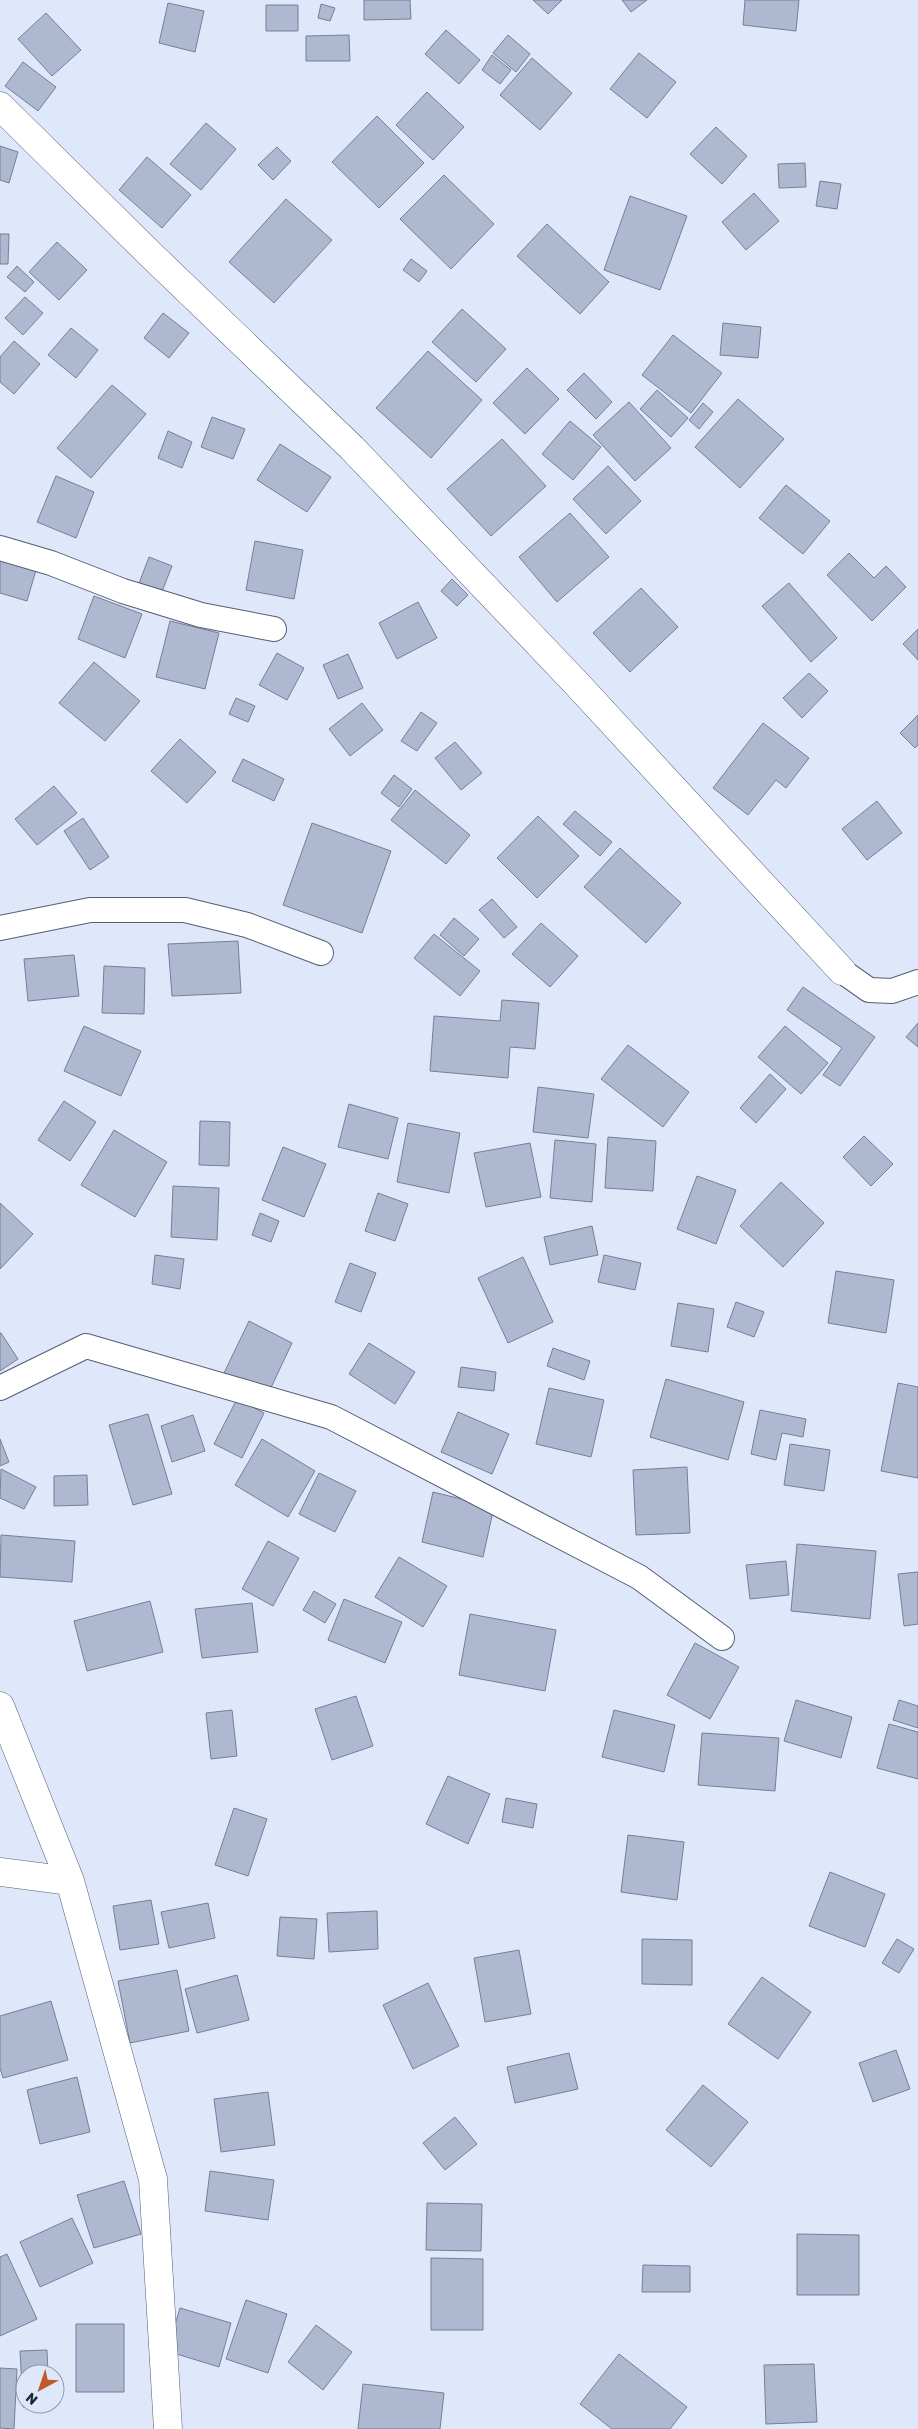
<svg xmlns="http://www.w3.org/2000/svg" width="918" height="2429" font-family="Rubik,sans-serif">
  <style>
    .building { fill: #aeb8d0; stroke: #767f95 }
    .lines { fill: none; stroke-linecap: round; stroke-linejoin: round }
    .service-casing { stroke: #545d72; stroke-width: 26 }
    .minor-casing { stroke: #545d72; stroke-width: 29 }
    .service { stroke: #fff; stroke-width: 24 }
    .minor { stroke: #fff; stroke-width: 28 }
  </style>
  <rect width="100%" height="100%" fill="#dfe8fb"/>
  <!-- building -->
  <path class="building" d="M364 0H410L411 19 364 20Z
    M533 0H562L548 14Z
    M622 0H647L631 12Z
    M745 0H799L796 31 743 25Z
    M168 3 204 11 195 52 159 43Z
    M321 4 335 8 330 21 318 18Z
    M266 5H298V31H266Z
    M46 13 81 50 52 76 18 39Z
    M446 30 480 60 459 84 425 54Z
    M349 35 350 61H306V36Z
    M508 35 530 54 516 72 493 53Z
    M639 53 676 82 647 118 610 89Z
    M492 55 511 70 500 84 482 70Z
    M532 58 572 93 540 130 500 95Z
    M23 62 56 87 38 111 5 86Z
    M427 92 464 127 433 160 396 125Z
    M377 116 424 163 379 208 332 162Z
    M206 123 236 149 201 190 170 164Z
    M716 127 747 156 722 184 690 154Z
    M0 146 18 152 9 183 0 180Z
    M277 147 291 161 273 180 258 165Z
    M147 157 191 195 162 228 119 190Z
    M805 163 806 187 779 188 778 164Z
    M444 175 494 224 451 269 400 219Z
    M820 181 841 184 837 209 816 206Z
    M754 193 779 221 746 250 722 222Z
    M630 196 687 216 660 290 604 270Z
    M286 199 332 240 274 303 229 262Z
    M547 224 609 282 580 314 517 256Z
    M0 234H9L8 264H0Z
    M57 242 87 270 59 300 29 272Z
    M411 259 427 271 419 282 403 270Z
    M17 266 34 282 25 292 7 277Z
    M25 297 43 313 23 335 5 318Z
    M462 309 506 349 476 382 432 342Z
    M163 313 189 333 169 358 144 338Z
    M723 323 761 327 758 358 720 355Z
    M71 328 98 350 76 378 48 355Z
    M673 335 722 373 691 413 642 375Z
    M14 341 40 364 14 394 0 382V357Z
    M428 351 482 400 431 458 376 408Z
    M527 368 559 399 525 434 493 403Z
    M584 373 612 402 596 419 567 390Z
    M112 385 146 414 91 478 57 448Z
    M657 390 688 418 671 437 640 409Z
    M738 399 784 439 740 488 695 447Z
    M629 402 671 448 635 481 593 435Z
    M703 403 713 412 699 429 689 420Z
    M212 417 245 429 233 459 201 447Z
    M570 421 601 447 573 480 542 454Z
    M168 431 192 442 182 468 158 458Z
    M502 439 546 486 491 536 447 489Z
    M280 444 331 477 307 512 257 480Z
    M608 466 641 501 606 534 573 499Z
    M56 476 94 492 76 538 37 522Z
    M786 485 830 521 803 554 759 518Z
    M570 513 609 557 557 602 519 557Z
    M255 541 303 550 294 599 246 590Z
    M849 553 874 578 886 566 906 587 872 621 827 575Z
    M149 557 172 566 161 594 138 586Z
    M0 560 36 570 27 601 0 593Z
    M452 579 468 595 457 606 441 591Z
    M789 583 837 638 811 662 762 606Z
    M641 588 678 627 630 672 593 633Z
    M94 596 142 614 125 658 78 639Z
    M418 602 437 638 397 659 379 623Z
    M170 621 219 633 205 689 156 677Z
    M918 629V660L903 644Z
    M277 653 304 668 287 700 259 685Z
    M348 654 363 688 338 699 323 665Z
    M94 662 140 701 105 741 59 703Z
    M809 673 828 691 802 718 783 698Z
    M236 698 255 706 248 722 229 714Z
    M362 703 383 730 350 756 329 729Z
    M421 712 437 723 417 751 401 741Z
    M918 715V745L915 748 900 733Z
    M763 723 809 758 786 788 776 780 748 815 713 788Z
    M180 739 216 772 187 803 151 771Z
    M455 742 482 773 461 790 435 758Z
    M243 759 284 779 274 801 232 781Z
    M394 775 412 789 399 807 381 793Z
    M54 786 77 813 37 845 15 819Z
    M415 790 470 835 446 864 391 820Z
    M877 801 902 833 867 860 842 829Z
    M575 811 612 842 600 856 563 824Z
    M538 816 579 856 537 898 497 858Z
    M83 818 109 857 90 870 64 831Z
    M312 823 391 851 362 933 283 905Z
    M620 848 681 903 646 943 584 887Z
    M492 899 517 927 504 938 479 910Z
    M454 918 479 939 464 956 440 935Z
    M541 923 578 956 550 987 512 954Z
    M434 934 480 971 460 996 414 958Z
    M238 941 241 993 172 996 168 944Z
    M74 955 79 996 28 1001 24 959Z
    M104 966 145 968 144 1014 102 1013Z
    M803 987 875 1037 840 1086 823 1075 842 1048 787 1010Z
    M502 1000 539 1003 535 1049 510 1047 508 1078 430 1071 434 1016 500 1021Z
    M918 1023V1047L906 1037Z
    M84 1026 141 1051 121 1096 64 1071Z
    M785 1026 828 1063 801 1094 758 1057Z
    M628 1045 689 1092 663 1127 601 1079Z
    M770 1074 786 1089 756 1123 740 1108Z
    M538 1087 594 1094 588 1138 533 1132Z
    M64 1101 96 1122 70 1161 38 1140Z
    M349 1104 398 1118 388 1159 338 1147Z
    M200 1121 230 1122 229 1166 199 1165Z
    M408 1123 460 1133 449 1193 397 1182Z
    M114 1130 167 1162 135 1217 81 1185Z
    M864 1136 893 1164 871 1186 843 1157Z
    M608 1137 656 1141 653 1191 605 1188Z
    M555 1140 596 1144 592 1202 550 1198Z
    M530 1143 541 1197 486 1207 474 1153Z
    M283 1147 326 1164 304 1217 262 1200Z
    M697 1176 736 1190 716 1244 677 1229Z
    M781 1182 824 1223 783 1267 740 1226Z
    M173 1186 219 1188 217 1240 171 1237Z
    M378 1193 408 1204 395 1241 365 1231Z
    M0 1203 33 1234 0 1269Z
    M260 1213 279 1221 271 1242 252 1235Z
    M592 1226 598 1255 550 1265 544 1237Z
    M155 1255 184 1259 180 1289 152 1284Z
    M604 1255 641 1263 635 1290 598 1282Z
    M523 1257 553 1322 508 1343 478 1278Z
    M350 1263 376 1273 361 1312 335 1302Z
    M836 1271 894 1280 886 1333 828 1323Z
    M736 1302 764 1312 754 1337 727 1327Z
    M678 1303 714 1309 708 1352 671 1346Z
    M249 1321 292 1343 268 1394 224 1373Z
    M1 1333 18 1359 0 1371V1333Z
    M369 1343 415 1372 395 1404 349 1374Z
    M553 1348 590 1361 584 1380 547 1366Z
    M461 1367 496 1372 494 1391 458 1387Z
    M666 1379 744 1402 728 1460 650 1437Z
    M898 1383 918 1387V1478L881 1471Z
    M549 1388 604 1400 591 1457 536 1444Z
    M237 1399 264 1413 242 1458 214 1444Z
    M760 1410 806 1419 803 1437 782 1433 776 1460 751 1454Z
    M458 1412 509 1434 492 1474 441 1452Z
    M148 1414 172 1494 133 1505 109 1425Z
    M193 1415 205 1451 172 1462 161 1426Z
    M0 1439 9 1462 0 1466Z
    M262 1439 315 1471 288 1517 235 1485Z
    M790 1444 830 1450 824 1491 784 1485Z
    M687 1467 690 1533 636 1535 633 1470Z
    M1 1469 36 1487 24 1509 0 1498Z
    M319 1473 356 1491 335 1532 299 1514Z
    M87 1475 88 1505 54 1506V1476Z
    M433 1492 494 1507 483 1557 422 1542Z
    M1 1535 75 1541 72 1582 0 1577Z
    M268 1541 299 1558 273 1606 242 1589Z
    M797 1544 876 1551 870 1619 791 1611Z
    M399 1557 447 1586 423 1627 375 1597Z
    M786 1561 789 1595 750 1599 746 1565Z
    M918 1572V1624L904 1626 898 1574Z
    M314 1591 336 1604 325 1623 303 1610Z
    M344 1599 402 1622 385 1663 328 1640Z
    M150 1601 163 1652 87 1671 74 1621Z
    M252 1603 258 1652 202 1658 195 1609Z
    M470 1614 556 1630 545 1691 459 1675Z
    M695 1643 739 1667 710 1719 667 1695Z
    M356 1696 373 1746 332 1760 315 1709Z
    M796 1700 852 1717 841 1758 784 1741Z
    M899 1700 918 1706V1728L893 1720Z
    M232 1710 237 1756 211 1759 206 1713Z
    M614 1710 675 1725 664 1772 602 1757Z
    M889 1724 918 1732V1779L877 1768Z
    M702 1733 779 1738 775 1791 698 1785Z
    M448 1776 490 1794 468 1844 426 1824Z
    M506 1798 537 1804 533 1828 502 1822Z
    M234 1808 267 1819 248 1876 215 1865Z
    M628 1835 684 1842 677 1900 621 1892Z
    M830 1872 885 1894 865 1947 809 1926Z
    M151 1900 159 1944 120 1950 113 1906Z
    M208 1903 215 1938 169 1948 161 1912Z
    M377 1911 378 1949 329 1952 327 1913Z
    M280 1917 317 1919 314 1959 277 1956Z
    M642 1939 692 1940V1985L642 1984Z
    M897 1939 914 1949 899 1973 882 1963Z
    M519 1950 531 2014 485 2022 474 1958Z
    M177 1970 189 2031 130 2043 118 1981Z
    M237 1975 249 2020 197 2033 185 1989Z
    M762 1977 811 2012 778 2059 728 2024Z
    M428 1983 459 2046 413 2069 383 2005Z
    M51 2001 68 2060 3 2078 0 2068V2016Z
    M896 2050 910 2089 873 2102 859 2063Z
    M569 2053 578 2089 515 2103 507 2067Z
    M77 2077 90 2132 40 2144 27 2090Z
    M703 2085 748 2122 711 2167 666 2130Z
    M268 2092 275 2145 221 2152 214 2099Z
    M455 2117 477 2144 445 2170 423 2143Z
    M210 2171 274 2180 268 2220 205 2211Z
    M124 2181 141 2234 94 2248 77 2195Z
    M427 2203 482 2204 481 2251 426 2250Z
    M72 2218 93 2263 40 2287 20 2242Z
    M797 2234 859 2235V2295H797Z
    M7 2254 37 2319 0 2336V2257Z
    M431 2258 483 2259V2330H431Z
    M643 2265 690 2266V2292H642Z
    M246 2300 287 2314 268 2373 226 2359Z
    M180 2308 231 2323 219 2367 167 2351Z
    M76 2324H124V2392H76Z
    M316 2325 352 2352 323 2390 288 2362Z
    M47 2350 48 2374H25V2404H49V2406L23 2407 20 2351Z
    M619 2354 687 2407 670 2429H612L580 2404Z
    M814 2364 817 2422 766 2424 764 2365Z
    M0 2368 17 2369 14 2429 0 2428Z
    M363 2384 444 2393 440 2429H358Z"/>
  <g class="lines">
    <defs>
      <path id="service" d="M0 548 51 563 123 591 201 615 274 629
        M0 928 90 910H185L247 925 321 953
        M842 971 869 990 892 991 918 982
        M0 1388 86 1346 331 1417 639 1577 722 1638"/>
      <path id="minor" d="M0 106 149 253 352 448 576 683 842 971
        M0 1706 70 1881 153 2179 168 2429
        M0 1872 70 1881"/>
    </defs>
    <!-- service casing -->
    <use href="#service" class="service-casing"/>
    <!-- minor casing -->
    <use href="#minor" class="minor-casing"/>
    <!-- service -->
    <use href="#service" class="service"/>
    <!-- minor -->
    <use href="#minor" class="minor"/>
  </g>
  <!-- north arrow -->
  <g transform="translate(40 2389) rotate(220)"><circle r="24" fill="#dfe8fb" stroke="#939aa9"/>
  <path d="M0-4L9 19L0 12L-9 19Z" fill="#c05a2b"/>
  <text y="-8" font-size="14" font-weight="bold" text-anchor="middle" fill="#21252e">N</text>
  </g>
</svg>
